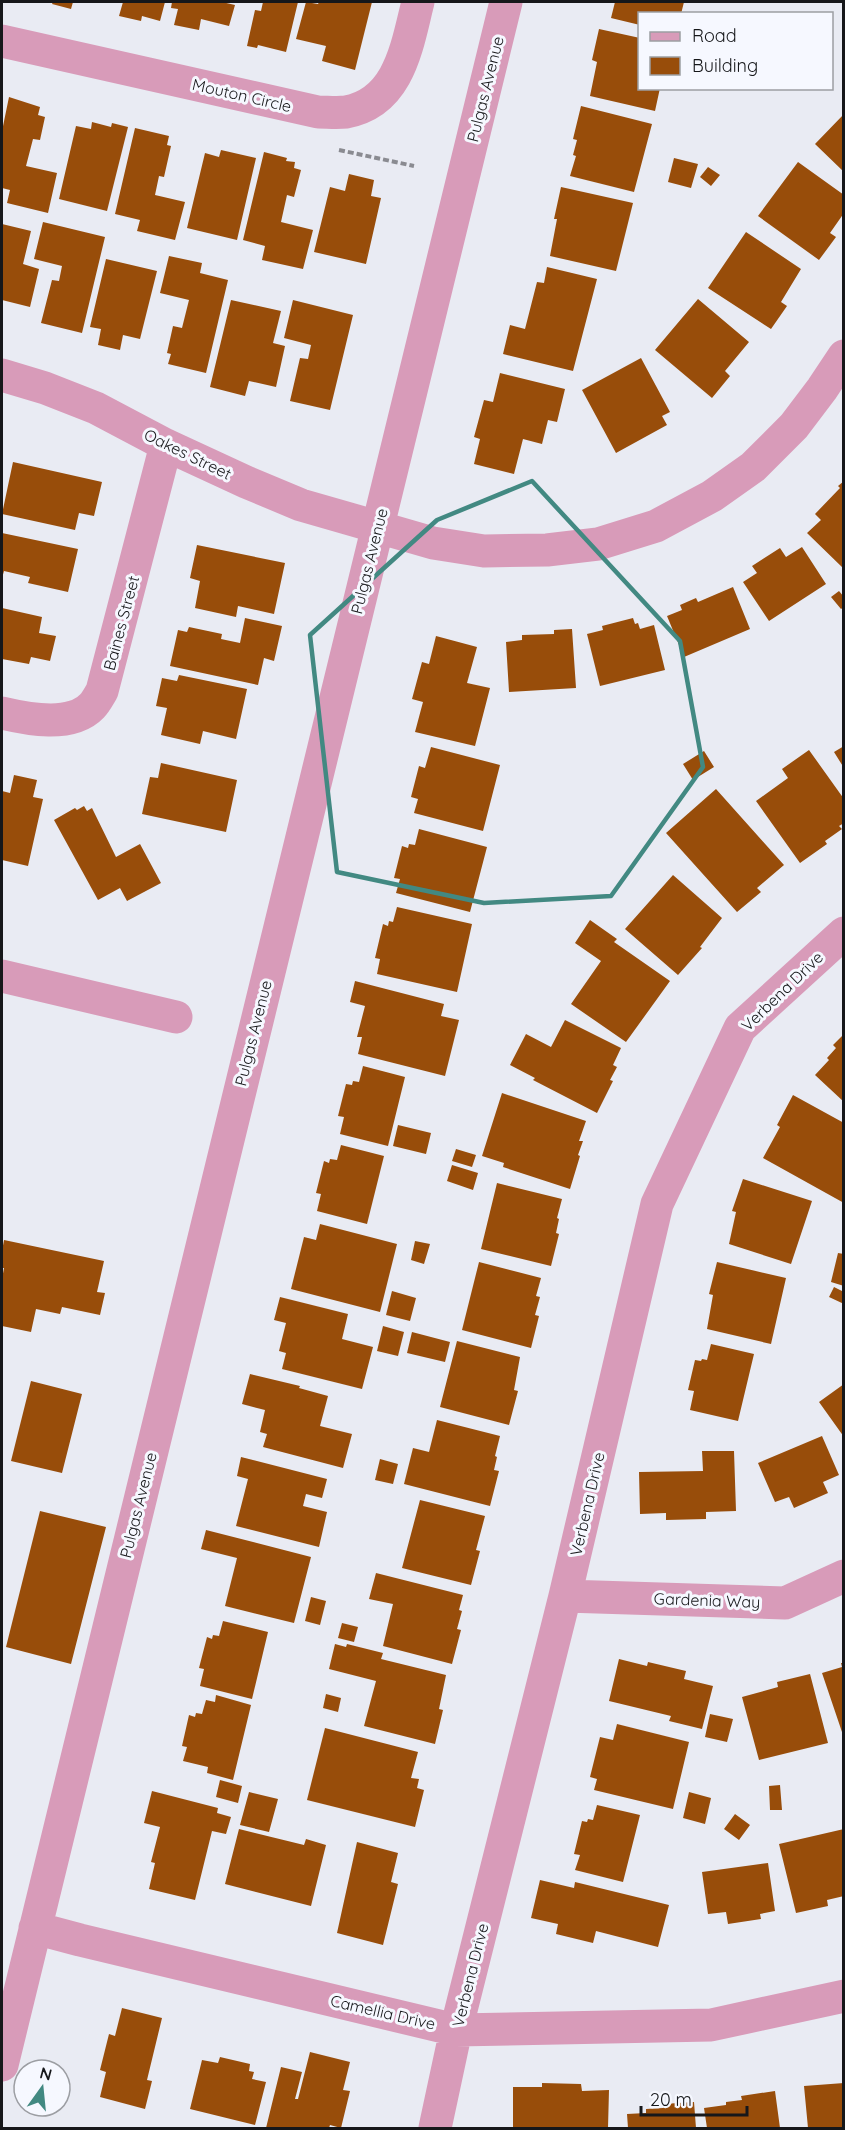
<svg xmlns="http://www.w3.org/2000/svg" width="845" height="2130" font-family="Quicksand,sans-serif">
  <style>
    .building { fill: #984d0a }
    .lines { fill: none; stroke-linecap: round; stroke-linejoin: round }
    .path { stroke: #8a8b91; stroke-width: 4; stroke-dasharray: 6 3; stroke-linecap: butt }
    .minor { stroke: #d89bb9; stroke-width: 33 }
    .marked { fill: none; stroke: #428982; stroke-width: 4.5; stroke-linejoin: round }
    .labels { text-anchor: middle; stroke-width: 6; stroke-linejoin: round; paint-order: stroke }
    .street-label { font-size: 16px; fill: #16171a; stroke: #f6f8ff }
  </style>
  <rect width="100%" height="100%" fill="#e9ebf3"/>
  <!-- building -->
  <path class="building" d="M53 2H73L71 9 52 4Z
    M123 2H165L160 21 142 16 141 21 119 16Z
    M172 2H222L235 5 229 26 201 19 199 30 174 25 178 9 171 8Z
    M263 2H298L286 52 258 45 257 48 247 46 255 10 261 11Z
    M306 2 318 4 319 2H372L355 70 322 61 326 46 296 39Z
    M615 2H684L681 14H640V25L611 18Z
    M599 29 640 38V88H660L655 111 590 96 597 62 592 60Z
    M9 97 40 107 38 115 45 117 40 140 33 139 26 166 57 173 48 213 7 203 10 190 2 188V131Z
    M581 106 652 124 634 192 570 176 576 156 573 155 577 140 573 139Z
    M844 114V172L815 144Z
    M92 122 111 127 112 123 128 127 107 211 59 199 76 126 91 129Z
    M135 128 169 136 167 145 171 146 164 177 159 176 155 195 185 202 175 240 137 231 140 220 115 214Z
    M221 150 256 158 237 240 187 228 205 153 219 157Z
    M264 152 287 158 286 161 295 162 294 168 301 170 294 197 287 195 281 222 313 230 303 269 262 260 265 246 243 240Z
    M674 158 698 164 691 188 668 182Z
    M798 162 844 195V213L830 233 836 237 819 260 758 216Z
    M708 167 720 175 711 186 700 177Z
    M349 174 374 180 371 196 381 198 366 264 314 252 330 187 345 191Z
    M561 187 633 203 616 271 550 256 557 219H554Z
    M43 222 105 237 82 333 41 323 52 280 59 281 62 266 34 259Z
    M2 224 31 231 23 264 39 269 30 307 2 300Z
    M746 232 801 269 781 302 787 306 771 329 708 288Z
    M169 256 202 263 200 273 228 280 206 373 168 364 171 354 167 353 173 326 182 328 189 300 160 293Z
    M106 259 157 271 140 339 123 335 120 350 98 345 101 329 90 327Z
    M547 267 597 279 573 371 503 354 510 325 525 329 537 282 544 283Z
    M698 299 749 342 725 371 730 376 712 398 655 350Z
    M231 300 281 311 273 343 285 346 276 387 249 381 245 396 210 387Z
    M293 300 353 315 330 410 290 401 300 358 308 359 311 345 284 338Z
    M641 358 670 412 662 416 667 425 616 453 582 390Z
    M500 373 565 389 557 422 548 420 542 444 523 439 514 474 474 464 480 439 474 437 484 400 493 402Z
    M13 462 102 482 94 516 79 513 75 530 2 514Z
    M844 481V569L807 533 821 520 815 514 840 488 838 486Z
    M2 533 78 549 68 592 28 583 30 577 4 571 2 578Z
    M197 545 285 563 274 614 238 606 236 617 195 608 200 581 190 578Z
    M802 547 826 584 769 621 743 582 757 573 752 566 780 548 786 557Z
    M733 587 750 629 684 657 667 616 682 610 680 605 696 598 698 602Z
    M839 591 844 597V607L841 609 831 597Z
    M2 608 42 617 39 633 56 636 50 661 31 657 29 664 2 659Z
    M245 618 282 626 274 661 264 658 258 685 170 666 178 630 187 632 189 627 222 634 221 639 240 643Z
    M633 618 635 624 638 623 640 629 654 625 665 670 600 686 587 634 603 630 602 626Z
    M572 629 576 688 509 692 506 642 522 640V635L554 634V630Z
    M436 636 477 647 467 683 490 688 475 746 415 732 423 702 412 699 422 662 429 664Z
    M179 675 247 689 236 739 203 731 200 744 161 735 167 708 156 706 162 678 177 681Z
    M844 746V768L834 752Z
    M431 747 500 765 483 831 414 813 418 799 411 797 419 766 425 768Z
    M809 750 844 799V823L839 826 842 829 825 841 827 844 800 863 756 801 788 778 782 769Z
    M704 751 714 767 693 780 683 764Z
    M161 763 237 780 226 832 142 814 150 777 158 778Z
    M14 775 37 780 33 797 43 799 28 866 2 860V791L10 793Z
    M716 789 784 865 757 888 761 892 737 912 666 833Z
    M84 806 87 811 92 808 116 857 140 844 161 883 127 901 120 888 98 900 54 820 75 808 77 810Z
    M419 829 487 847 470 912 396 893 400 879 394 878 402 846 408 848 409 844 415 845Z
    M673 875 722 918 700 947 702 948 678 975 625 929Z
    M397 907 472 924 457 992 377 974 380 959 375 958 383 924 388 926 389 921 393 922Z
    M590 920 617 939 614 942 670 981 626 1042 571 1004 601 961 575 943Z
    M355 981 444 1004 441 1016 459 1020 445 1076 358 1054 362 1037H357L365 1006 350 1002Z
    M565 1020 621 1048 613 1065 617 1067 610 1080 613 1081 597 1113 533 1080 535 1078 510 1065 526 1034 551 1047Z
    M844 1034V1102L815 1075 829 1060 827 1058 836 1048 833 1045Z
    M363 1066 405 1077 388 1146 340 1134 344 1117 338 1116 346 1084 352 1085 353 1081 359 1082Z
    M502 1093 586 1121 579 1141H583L578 1155 580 1156 570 1189 503 1167 504 1163 482 1156Z
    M793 1095 844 1123V1203L763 1158 780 1127 777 1125Z
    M398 1125 431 1133 426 1154 393 1146Z
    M341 1145 384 1156 367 1224 317 1211 321 1194 316 1193 324 1161 329 1163 330 1159 337 1160Z
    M456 1149 476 1155 472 1167 452 1161Z
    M452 1165 478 1173 473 1190 447 1181Z
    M743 1179 812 1201 791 1264 729 1244 736 1212 732 1211Z
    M497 1183 562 1199 557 1218 559 1219 556 1233 559 1234 551 1266 481 1249Z
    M320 1224 397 1244 380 1312 291 1289 304 1237 316 1240Z
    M4 1240 104 1261 97 1292 105 1293 100 1315 62 1307 60 1314 36 1309 31 1332 2 1326V1279L4 1268H2V1251Z
    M415 1241 430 1244 424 1264 411 1260Z
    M838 1253 844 1254V1286L831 1282Z
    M479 1262 541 1278 536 1296 540 1297 535 1315 539 1316 531 1348 462 1330Z
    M717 1262 786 1278 771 1344 707 1329 713 1295 709 1294Z
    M834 1287 844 1292V1304L829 1297Z
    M392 1291 416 1298 410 1321 386 1315Z
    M280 1297 348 1314 342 1339 373 1347 362 1389 282 1369 286 1353 279 1351 286 1323 274 1320Z
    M383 1326 404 1332 398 1356 377 1351Z
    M412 1332 450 1342 445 1362 407 1353Z
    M457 1341 520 1357 514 1390 518 1391 509 1425 440 1407Z
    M711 1344 754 1354 738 1421 690 1410 694 1391 688 1390 695 1360 701 1361 702 1359 707 1360Z
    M250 1374 300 1386 299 1388 328 1396 320 1426 352 1434 343 1468 263 1447 267 1434 260 1432 265 1410 242 1404Z
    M31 1381 82 1394 62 1473 11 1461Z
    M844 1384V1437L819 1402Z
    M437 1420 500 1436 495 1456 497 1457 494 1470 499 1471 490 1506 404 1484 413 1448 429 1452Z
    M822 1436 839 1475 823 1482 828 1493 794 1508 789 1497 775 1502 758 1463Z
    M702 1451H734L736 1511 706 1512V1519L666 1520V1513L640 1514 639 1472 703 1471Z
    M241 1457 327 1479 322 1498 306 1494 303 1506 327 1512 319 1547 236 1526 248 1479 237 1476Z
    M380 1459 398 1464 393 1484 375 1480Z
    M420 1500 485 1516 476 1550 480 1551 471 1585 402 1568Z
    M40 1511 106 1527 71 1664 6 1647Z
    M206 1530 311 1557 294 1623 225 1606 237 1558 201 1549Z
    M376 1573 463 1595 459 1610 462 1611 457 1629 461 1630 452 1664 383 1646 393 1604 369 1599Z
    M311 1597 326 1601 320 1625 305 1621Z
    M223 1621 268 1632 252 1699 200 1686 204 1669 199 1668 207 1637 212 1639 213 1635 219 1636Z
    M342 1623 358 1627 354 1642 338 1638Z
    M335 1644 346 1647 347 1644 383 1653 381 1659 446 1675 439 1709 443 1710 435 1744 364 1726 376 1681 329 1669Z
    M619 1659 647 1666 648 1662 686 1671 684 1679 713 1686 702 1729 669 1721 671 1716 609 1701Z
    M841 1663H844L843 1735 822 1673 842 1667Z
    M810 1674 828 1743 759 1760 742 1697 778 1687 777 1682Z
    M326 1694 341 1698 338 1712 323 1708Z
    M216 1695 251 1705 233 1780 207 1773 208 1767 183 1761 187 1747 182 1746 189 1715 195 1717 196 1713 202 1714 206 1700 215 1702Z
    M710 1714 733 1719 727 1742 705 1737Z
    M617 1724 689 1742 673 1809 594 1790 597 1779 590 1777 600 1737 613 1740Z
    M325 1728 418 1752 411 1778 419 1779 417 1788 424 1790 415 1827 307 1800Z
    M220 1780 242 1786 238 1803 216 1797Z
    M780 1785 782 1810H770L769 1786Z
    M152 1791 218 1808 217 1813 231 1817 226 1834 212 1831 195 1900 149 1889 155 1863 151 1862 160 1827 144 1823Z
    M249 1792 278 1799 269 1832 240 1825Z
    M689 1792 711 1798 705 1824 683 1818Z
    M597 1805 640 1815 623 1882 575 1870 580 1855 574 1854 582 1821 587 1822 588 1819 593 1820Z
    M735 1814 750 1825 739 1840 724 1829Z
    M239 1829 304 1845 306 1839 326 1845 311 1906 225 1884Z
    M844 1829V1896L827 1900 828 1906 796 1913 779 1844Z
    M357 1842 398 1853 391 1882 398 1884 383 1945 337 1933Z
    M768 1863 775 1911 760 1914 761 1919 728 1924 726 1912 708 1914 702 1872Z
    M540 1880 574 1888 575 1882 669 1905 658 1947 596 1931 593 1943 556 1934 558 1924 531 1918Z
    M122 2008 162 2018 147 2080 152 2081 145 2109 100 2097 106 2072 100 2070 109 2034 115 2036Z
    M310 2052 350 2062 343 2090 350 2091 341 2128 330 2125 329 2128H266L281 2067 302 2072 295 2099H298Z
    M220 2057 250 2064 249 2071 254 2072 252 2079 266 2082 255 2125 190 2109 202 2060 218 2063Z
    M542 2083 581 2084 582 2091 609 2090 608 2128H513V2087H542Z
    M844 2083V2128H808L804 2086Z
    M775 2091 780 2128H707L704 2108 726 2105V2102L742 2100 741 2096Z
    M694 2102 696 2128H628L627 2114 646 2113V2109L663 2108V2104Z"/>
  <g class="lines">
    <!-- path -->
    <path class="path" d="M339 150 414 166"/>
    <!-- minor -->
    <path class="minor" d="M2 41 318 112C327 112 337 113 346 112 400 102 407 45 418 2
      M2 375 45 388 96 408 166 445 246 482 301 505 433 543 484 551 547 550 598 544 656 526 712 496 753 467 794 426 822 389 844 356
      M2 713C27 719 71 728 92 706 96 702 99 696 102 691L166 445
      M2 976 176 1017
      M565 1596 785 1603 844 1576
      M35 1928 80 1940 456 2030 711 2025 844 1996
      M2 2065 506 2
      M435 2128 456 2030 565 1596 657 1204 740 1028 844 933"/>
  </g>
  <!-- marked area -->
  <path class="marked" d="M532 481 680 641 703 767 611 896 484 903 337 872 310 635 437 520Z"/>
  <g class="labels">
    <!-- street labels -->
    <g class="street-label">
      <text transform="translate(485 89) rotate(-76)" y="6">Pulgas Avenue</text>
      <text transform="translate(242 95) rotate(13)" y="6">Mouton Circle</text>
      <text transform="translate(188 454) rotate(26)" y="6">Oakes Street</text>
      <text transform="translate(369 561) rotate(-76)" y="6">Pulgas Avenue</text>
      <text transform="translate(121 623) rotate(-75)" y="6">Baines Street</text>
      <text transform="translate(782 991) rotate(-44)" y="6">Verbena Drive</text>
      <text transform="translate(253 1033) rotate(-76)" y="6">Pulgas Avenue</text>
      <text transform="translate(587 1504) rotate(-77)" y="6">Verbena Drive</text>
      <text transform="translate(138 1505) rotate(-76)" y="6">Pulgas Avenue</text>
      <text transform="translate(707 1600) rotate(2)" y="6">Gardenia Way</text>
      <text transform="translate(470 1975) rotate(-76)" y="6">Verbena Drive</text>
      <text transform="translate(383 2012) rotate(13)" y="6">Camellia Drive</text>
    </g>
  </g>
  <!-- border -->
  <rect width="845" height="2130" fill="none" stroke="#16171a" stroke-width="6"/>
  <!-- legend -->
  <rect x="638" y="12" width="195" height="78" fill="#f6f8ff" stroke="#9c9ea3" stroke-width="1.5"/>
  <rect x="650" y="32" width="30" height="9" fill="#d89bb9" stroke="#9c9ea3" stroke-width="1.5"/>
  <text x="692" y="42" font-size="18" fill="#16171a">Road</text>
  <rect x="650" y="57" width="30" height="18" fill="#984d0a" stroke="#9c9ea3" stroke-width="1.5"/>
  <text x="692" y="72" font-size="18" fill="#16171a">Building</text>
  <!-- north arrow -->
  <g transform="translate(42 2088) rotate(15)"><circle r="28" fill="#f6f8ff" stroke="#9c9ea3" stroke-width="1.5"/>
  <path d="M0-4.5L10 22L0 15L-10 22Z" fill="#428982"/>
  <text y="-9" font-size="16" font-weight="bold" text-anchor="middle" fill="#16171a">N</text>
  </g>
  <!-- scale -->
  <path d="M641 2106v9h106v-9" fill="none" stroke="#16171a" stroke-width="3"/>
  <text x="650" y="2106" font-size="18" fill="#16171a" stroke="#f6f8ff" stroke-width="4.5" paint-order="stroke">20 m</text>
</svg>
